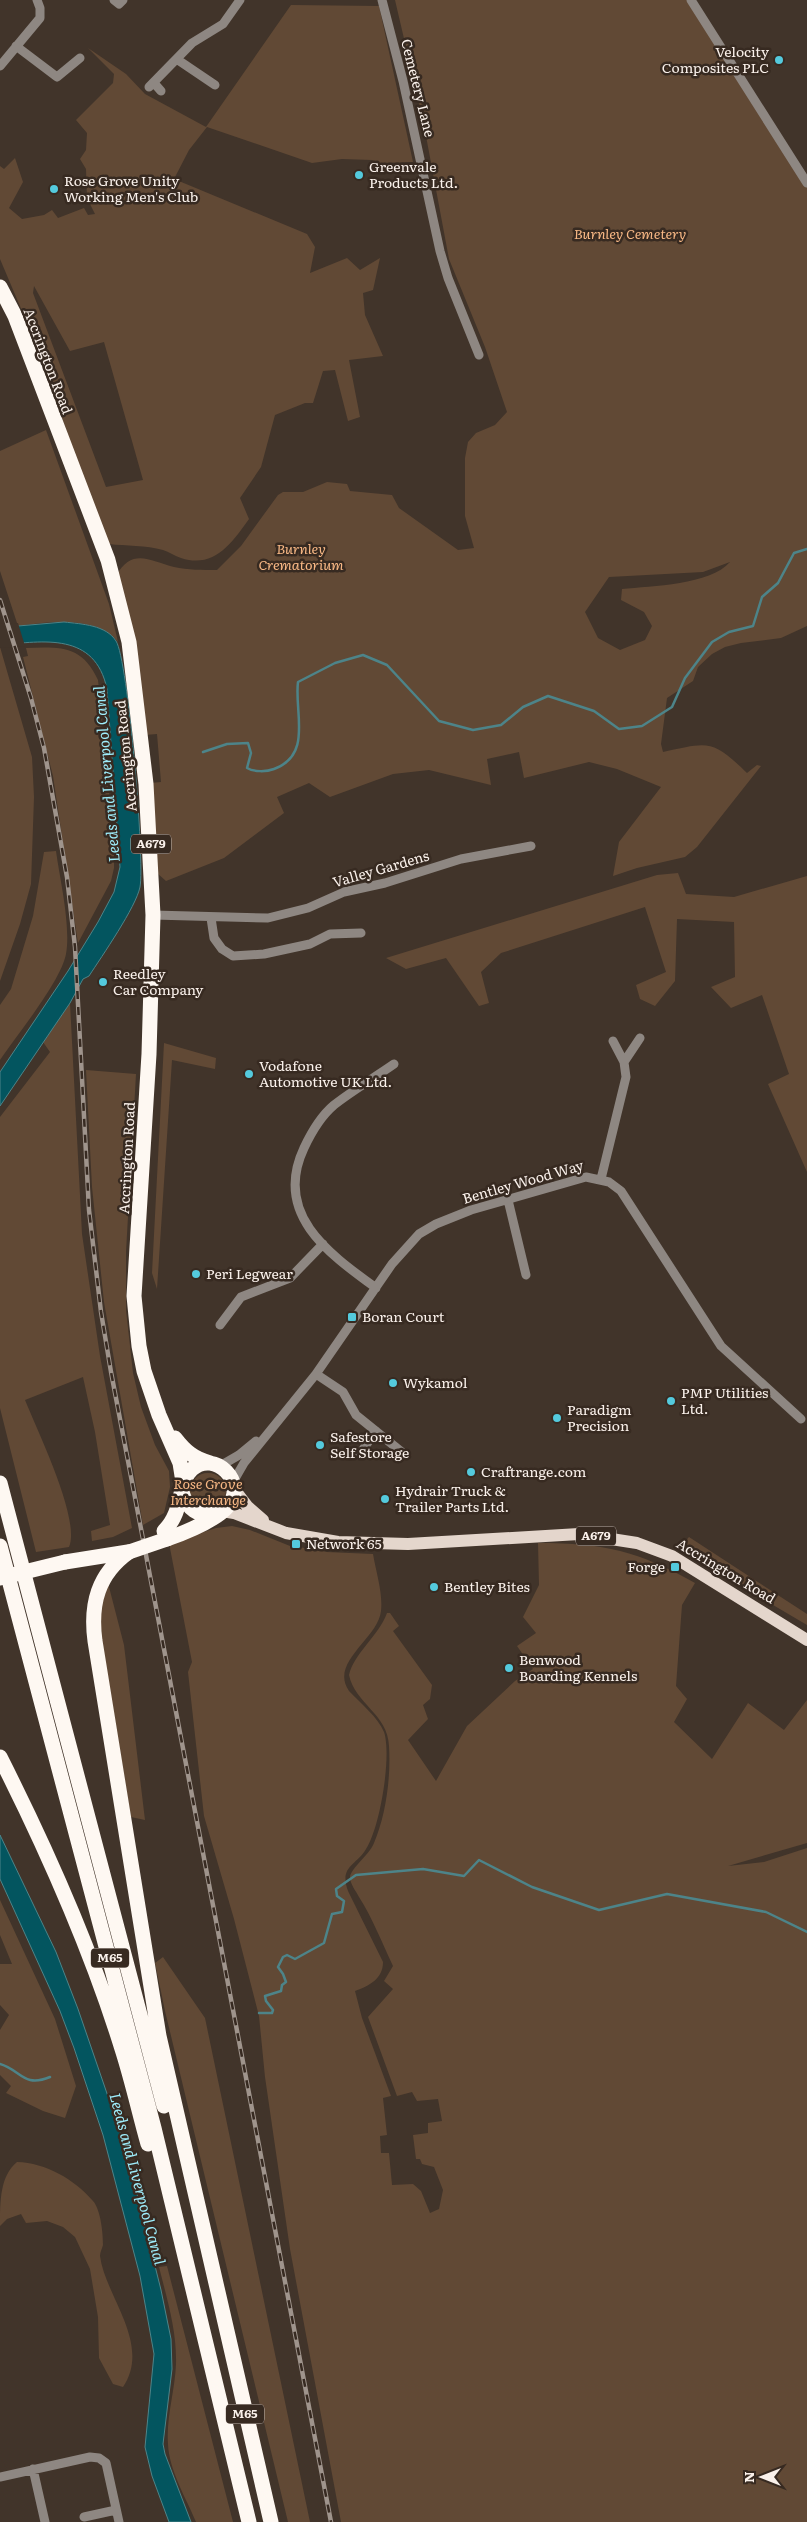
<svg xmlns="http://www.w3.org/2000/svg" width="807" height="2522" font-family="Literata,serif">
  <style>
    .green { fill: #614935; fill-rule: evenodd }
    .water { fill: #03555f; stroke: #4d8489 }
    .pier { fill: #41342a }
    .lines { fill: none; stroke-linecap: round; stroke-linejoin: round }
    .stream { stroke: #4d8489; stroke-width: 2.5 }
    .street { stroke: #8e8782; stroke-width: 9 }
    .primary { stroke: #e4d6cc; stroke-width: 12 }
    .highway { stroke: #fef8f2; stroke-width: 15 }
    .rail-casing { stroke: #9f948c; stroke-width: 4.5 }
    .rail { stroke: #372a21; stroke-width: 2.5; stroke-dasharray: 8; stroke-linecap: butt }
    .highway-bridge { stroke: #fef8f2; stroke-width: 15 }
    .poi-dot { fill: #54cadd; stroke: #372a21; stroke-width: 2 }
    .labels { text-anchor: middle; stroke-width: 5; stroke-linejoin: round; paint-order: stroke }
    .shield { fill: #372a21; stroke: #c0b5ae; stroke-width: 1 }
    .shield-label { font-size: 12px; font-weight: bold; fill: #faf1eb }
    .poi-label { font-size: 14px; fill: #faf1eb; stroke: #372a21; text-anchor: start }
    .street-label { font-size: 14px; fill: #faf1eb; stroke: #372a21 }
    .park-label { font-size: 14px; font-style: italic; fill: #f8b885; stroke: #372a21 }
    .water-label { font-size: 15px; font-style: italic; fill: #9eedfb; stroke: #372a21 }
  </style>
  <rect width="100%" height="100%" fill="#41342a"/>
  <!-- green -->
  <path class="green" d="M395 0H691L807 183V626L781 638 741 643 725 647 712 654 698 667 693 681 667 698 661 744 663 752C709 742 712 739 747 773L757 765 761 766 697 847 685 857 637 868 613 876 619 842 661 787 617 769 589 762 524 778 519 752 487 759 491 785 429 770 393 774 330 797 309 783 277 797 284 813 224 858 166 881 157 873 150 783 161 782 157 734 145 735 116 576C132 547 150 561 174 567 188 570 202 570 217 570L241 546 278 495 283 492H303L327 482 347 484 350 491 392 495 399 508 458 550 474 548 465 516V458L468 442 476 433 495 425 507 412 485 347 449 259 423 120ZM730 562C710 585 652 586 622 589L621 600 644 612 652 626 645 640 620 650 598 638 585 612 609 577 703 572Z
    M291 5 379 6 413 162 379 163 372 160 342 159 312 163 207 127 189 150 174 179 307 234 315 247 310 273 347 258 360 270 380 258 373 290 363 293 365 315 383 356 349 360 360 417 348 421 335 370 323 371 313 403H305L275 415 261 467 240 498 249 519C232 543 214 569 181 558 175 556 169 552 163 550 146 545 126 546 109 544L102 532 36 344 0 259V166L4 169 15 158 23 182 9 208 22 219 44 215 52 210 58 218 84 208 88 215 95 214 87 198 86 169 80 159 86 150 87 133 76 120 113 83 114 74 88 48 126 74 145 94 206 127ZM34 286 70 351 104 342 143 480 106 487 33 293Z
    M46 430 109 604 118 642C96 615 49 622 18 626L0 571V451Z
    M0 647 32 757 34 797 31 884 20 924 0 981Z
    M26 648C60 647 82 645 98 680L114 842V868L111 881 78 943 53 776 23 657 28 656Z
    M56 851C60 880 71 926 66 954 61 981 17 1035 0 1060V1005L11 989 33 916 44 852Z
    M678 873 686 894 734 897 807 876V1172L768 1084 789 1074 762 995 731 1008 711 987 735 977 734 922 677 919 675 981 655 1006 640 999 636 985 666 972 645 907 501 953 481 972 489 1003 479 1006 446 958 406 969 386 958 657 875Z
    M70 1003 82 1234 100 1356 132 1528 113 1537 92 1541 91 1531 110 1525 95 1432 83 1377 25 1400C37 1430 81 1520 69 1547L36 1552 0 1408V1117L50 1052 43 1042Z
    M164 1043 216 1058 215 1069 172 1060 157 1289 152 1273Z
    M86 1070 136 1074 126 1252V1310L133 1373 141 1407 155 1445 169 1471 170 1487 164 1513 143 1525 104 1302 92 1187Z
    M190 1491a18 18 0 1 1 36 0a18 18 0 1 1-36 0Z
    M232 1526 250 1530 295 1548 299 1547 327 1552 373 1554C376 1572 383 1593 381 1611 378 1639 329 1662 349 1691 360 1703 378 1717 384 1732 392 1755 380 1828 366 1849 356 1866 339 1866 348 1891L383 1962C383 1979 369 1986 355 1991L362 2018 391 2096 383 2098 387 2135 380 2136 381 2153H389L392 2185 413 2184 421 2191 430 2213 439 2209 443 2190 434 2167 422 2164 420 2159H416L413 2135 428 2133V2123L442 2121 438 2099 417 2101 412 2092 397 2096 368 2017 393 1989 384 1981 393 1966C382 1943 373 1919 359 1897 356 1891 350 1884 350 1877 351 1868 370 1854 374 1843 386 1815 391 1777 389 1746 388 1714 355 1704 349 1675 354 1653 378 1637 387 1613H390L399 1626 393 1631 432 1685 430 1699 423 1705 428 1719 408 1740 436 1781 467 1726 515 1681 533 1669 517 1646 536 1633 523 1617 539 1585 538 1543C605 1543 638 1551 695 1583L682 1605 676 1686 687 1699 674 1722 712 1759 748 1703 784 1730 807 1700V1843L728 1866 764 1862 807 1848V2522H341L290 2249 265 2077 259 2016 234 1919 204 1816 188 1672 192 1662 169 1543 216 1528Z
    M689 1537 807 1614V1625L678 1549Z
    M108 1583 124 1645 145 1820 131 1817 98 1617Z
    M0 1900 55 2019 76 2086 65 2118 43 2111 6 2093 11 2086 0 2075V2030L9 2015 0 2005V1964H12L0 1935Z
    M163 1957 205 2018 310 2522H288L165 2011 155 1963Z
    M17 2162C46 2163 74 2179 93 2201 101 2210 103 2234 103 2245 102 2249 100 2252 100 2256 105 2296 152 2344 123 2387L113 2384 99 2358 98 2317 90 2269 75 2237 63 2227 47 2221 26 2223 21 2214 7 2219 0 2226C0 2201 0 2176 17 2162Z
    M167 2266 233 2522H196C186 2498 169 2470 168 2444 166 2417 175 2391 176 2364 177 2331 167 2299 159 2267Z"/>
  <!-- water -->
  <path class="water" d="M64 622C82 624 106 625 116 641 128 659 145 861 140 887 136 907 102 956 89 976L83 979 70 1003 0 1106V1072L68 971 98 922 114 892 120 867 107 689C95 632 44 641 0 645L18 626Z
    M0 1835 56 1952 78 2009 125 2146 161 2290 171 2339 172 2369 163 2444 165 2454 191 2522H169L152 2476 145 2447 154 2354 140 2276 103 2135 74 2048 60 2011 0 1879Z"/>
  <!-- pier -->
  <path class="pier" d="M18 623 25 646 0 648V624Z"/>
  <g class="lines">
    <!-- stream -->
    <path class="stream" d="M203 752 227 744 248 743 251 753 247 768C254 772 266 772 274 769 313 755 294 712 298 682L335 663 363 655 387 665 439 721 473 730 501 725 523 707 548 696 594 711 619 729 642 726 672 707 685 678 712 642 729 632 753 626 762 597 778 583 794 553 807 549
      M259 2013H272L273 2010 266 2001 265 1996 281 1991 282 1985 286 1982 283 1974 278 1967 283 1957 287 1955 295 1959 324 1943 332 1914 342 1912 344 1901 337 1896 336 1889 356 1875 423 1869 464 1876 479 1860 532 1887 599 1910 667 1894 766 1912 807 1932
      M0 2064C21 2070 23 2088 50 2077"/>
    <!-- street -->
    <path class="street" d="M114 0 119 4 123 0
      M382 0 403 81 440 251 448 278 479 355
      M691 0 807 183
      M16 46 57 77 80 58
      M178 60 215 85
      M0 66 40 18V8L37 0
      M154 83 161 91
      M149 87 192 43 223 24 240 0
      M153 915 268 918 308 908 344 892 385 883 461 859 531 846
      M211 918 214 938 222 949 233 956 264 954 310 944 330 934 361 933
      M613 1041 624 1062
      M601 1179 626 1077 624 1062 640 1038
      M508 1200 526 1275
      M376 1288C328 1253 273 1214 304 1148 311 1133 321 1116 334 1105 353 1090 374 1078 394 1064
      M220 1325 241 1297 290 1278 323 1244
      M316 1374 343 1392 356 1415 403 1453
      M359 1455 376 1431
      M220 1466 239 1455 256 1441
      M233 1482 244 1463 316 1374 392 1264 419 1234 436 1224 471 1210 586 1177 609 1182 621 1191 721 1346 801 1419
      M33 2469 45 2522
      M0 2477 90 2457 99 2458 106 2463 119 2522
      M84 2517 116 2510"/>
    <!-- primary -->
    <path class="primary" d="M234 1489 247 1506 263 1520
      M222 1511 234 1513 286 1533 338 1542 408 1544 579 1534 637 1543 672 1556 807 1640"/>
    <!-- highway -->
    <path class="highway" d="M0 287 15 316 108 560 129 642 146 784 153 915 149 1054 134 1296 139 1346 144 1371 159 1415 180 1463 183 1482
      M175 1438C185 1451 193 1458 210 1463
      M0 1483 164 2106
      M182 1492C187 1509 198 1517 216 1514
      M164 1531C185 1510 177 1482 192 1469 215 1449 248 1483 228 1506 216 1520 184 1533 167 1539
      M0 1546 154 2128 249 2522
      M129 1552C98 1574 90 1604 95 1641L159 2036 271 2522
      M65 1562 128 1552
      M0 1757C47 1850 91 1949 122 2049 132 2080 139 2112 148 2144"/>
    <defs>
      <path id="rail" d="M0 600 31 698 44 748 67 877 75 947 89 1210 101 1312 111 1372 331 2522"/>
    </defs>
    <!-- rail casing -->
    <use href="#rail" class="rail-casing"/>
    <!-- rail -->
    <use href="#rail" class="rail"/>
    <!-- highway-bridge -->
    <path class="highway-bridge" d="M129 1552 167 1539
      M0 1578 65 1562"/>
  </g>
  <!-- markers -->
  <g class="poi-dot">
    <circle cx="779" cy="60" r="5"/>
    <circle cx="359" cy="175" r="5"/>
    <circle cx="54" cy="189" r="5"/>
    <circle cx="103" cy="982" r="5"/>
    <circle cx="249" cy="1074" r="5"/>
    <circle cx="196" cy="1274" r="5"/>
    <rect x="347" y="1312" width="10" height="10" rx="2.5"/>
    <circle cx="393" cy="1383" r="5"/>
    <circle cx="671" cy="1401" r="5"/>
    <circle cx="557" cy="1418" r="5"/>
    <circle cx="320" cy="1445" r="5"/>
    <circle cx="471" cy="1472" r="5"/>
    <circle cx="385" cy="1499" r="5"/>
    <rect x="291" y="1539" width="10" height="10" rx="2.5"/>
    <rect x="670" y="1562" width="10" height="10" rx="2.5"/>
    <circle cx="434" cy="1587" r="5"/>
    <circle cx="509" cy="1668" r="5"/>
  </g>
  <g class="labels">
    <!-- shield labels -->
    <g class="shield">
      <rect x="131" y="834.5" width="40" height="19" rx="4"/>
      <rect x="576" y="1526.5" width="40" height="19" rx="4"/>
      <rect x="91" y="1948.5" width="38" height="19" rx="4"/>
      <rect x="226" y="2404.5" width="38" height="19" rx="4"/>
    </g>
    <g class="shield-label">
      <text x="151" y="848">A679</text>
      <text x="596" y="1540">A679</text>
      <text x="110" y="1962">M65</text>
      <text x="245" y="2418">M65</text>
    </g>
    <!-- poi labels -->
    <g class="poi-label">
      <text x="769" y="57" text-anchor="end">Velocity<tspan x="769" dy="16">Composites PLC</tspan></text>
      <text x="369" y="172">Greenvale<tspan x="369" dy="16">Products Ltd.</tspan></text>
      <text x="64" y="186">Rose Grove Unity<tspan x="64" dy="16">Working Men's Club</tspan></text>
      <text x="113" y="979">Reedley<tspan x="113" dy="16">Car Company</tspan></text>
      <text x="259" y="1071">Vodafone<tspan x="259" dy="16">Automotive UK Ltd.</tspan></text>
      <text x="206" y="1279">Peri Legwear</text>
      <text x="362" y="1322">Boran Court</text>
      <text x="403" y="1388">Wykamol</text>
      <text x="681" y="1398">PMP Utilities<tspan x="681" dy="16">Ltd.</tspan></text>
      <text x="567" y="1415">Paradigm<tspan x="567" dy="16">Precision</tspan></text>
      <text x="330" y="1442">Safestore<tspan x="330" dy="16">Self Storage</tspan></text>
      <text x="481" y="1477">Craftrange.com</text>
      <text x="395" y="1496">Hydrair Truck &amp;<tspan x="395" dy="16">Trailer Parts Ltd.</tspan></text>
      <text x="306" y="1549">Network 65</text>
      <text x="665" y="1572" text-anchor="end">Forge</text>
      <text x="444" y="1592">Bentley Bites</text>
      <text x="519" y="1665">Benwood<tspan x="519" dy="16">Boarding Kennels</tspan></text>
    </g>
    <!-- street labels -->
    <g class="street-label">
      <text transform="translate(418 88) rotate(76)" y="5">Cemetery Lane</text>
      <text transform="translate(48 361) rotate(69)" y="5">Accrington Road</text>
      <text transform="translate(126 756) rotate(-96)" y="5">Accrington Road</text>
      <text transform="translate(381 869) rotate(-16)" y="5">Valley Gardens</text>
      <text transform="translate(127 1158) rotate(-87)" y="5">Accrington Road</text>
      <text transform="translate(523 1182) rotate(-16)" y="5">Bentley Wood Way</text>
      <text transform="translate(726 1571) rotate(31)" y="5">Accrington Road</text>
    </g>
    <!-- park labels -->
    <g class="park-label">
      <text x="630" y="239">Burnley Cemetery</text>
      <text x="301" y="554">Burnley<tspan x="301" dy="16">Crematorium</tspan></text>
      <text x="208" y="1489">Rose Grove<tspan x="208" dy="16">Interchange</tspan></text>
    </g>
    <!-- water labels -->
    <g class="water-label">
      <text transform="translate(107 774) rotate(-95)" y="5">Leeds and Liverpool Canal</text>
      <text transform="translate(137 2179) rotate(75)" y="5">Leeds and Liverpool Canal</text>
    </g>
  </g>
  <!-- north arrow -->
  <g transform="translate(762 2477) rotate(270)" stroke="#372a21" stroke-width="4" paint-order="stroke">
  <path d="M0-4L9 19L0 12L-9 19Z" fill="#faf1eb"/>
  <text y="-8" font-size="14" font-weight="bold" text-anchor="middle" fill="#faf1eb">N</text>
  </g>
</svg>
